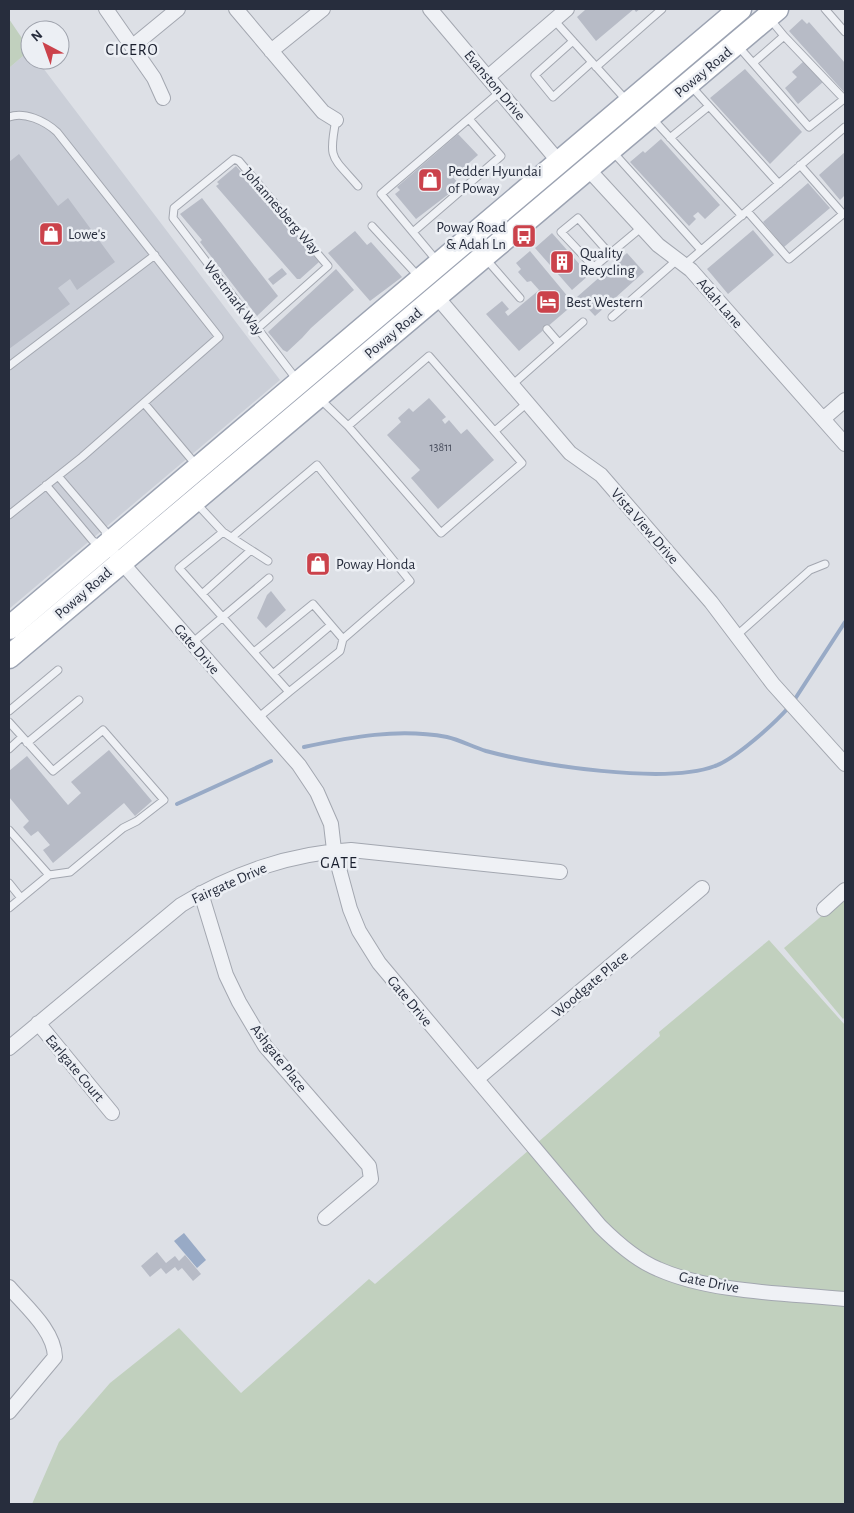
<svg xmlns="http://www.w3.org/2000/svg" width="854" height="1513" font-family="'Alegreya Sans',sans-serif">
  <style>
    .built { fill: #cbcfd8 }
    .green { fill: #c1d0be }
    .water { fill: #98aac6 }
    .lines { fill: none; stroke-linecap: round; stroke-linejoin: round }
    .stream { stroke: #98aac6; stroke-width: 4 }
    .building { fill: #b7bbc6 }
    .service-casing { stroke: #a3a7b0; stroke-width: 9 }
    .minor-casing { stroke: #a3a7b0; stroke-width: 16 }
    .primary-casing { stroke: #9ca3b2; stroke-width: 25 }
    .service { stroke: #eff1f5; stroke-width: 7 }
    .minor { stroke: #eff1f5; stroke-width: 14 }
    .primary { stroke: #fff; stroke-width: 22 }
    .labels { text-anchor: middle; stroke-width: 5; stroke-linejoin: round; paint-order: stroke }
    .number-label { font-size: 12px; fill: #4b505f }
    .street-label { font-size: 15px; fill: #272d3d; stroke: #eceff4 }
    .poi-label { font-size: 15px; fill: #272d3d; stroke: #eceff4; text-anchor: start }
    .neighbourhood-label { font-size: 16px; letter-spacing: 1px; fill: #191e2d; stroke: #eceff4 }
  </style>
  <rect width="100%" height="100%" fill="#dde0e6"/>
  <!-- built -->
  <path class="built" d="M30 50V60H37L280 380 9 609V68Z"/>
  <!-- green -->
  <path class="green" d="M9 19 30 50 9 68Z
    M845 896V1017L843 1019 784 948Z
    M769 940 845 1025V1504H32L59 1442 110 1383 179 1328 241 1393 369 1279 375 1284 660 1036 659 1032Z"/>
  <!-- water -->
  <path class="water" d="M184 1233 206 1260 197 1268 174 1241Z"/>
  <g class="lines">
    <!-- stream -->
    <path class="stream" d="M793 702 845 622
      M304 747C351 737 398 728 447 737 460 740 473 747 486 751 538 765 665 785 715 766 735 759 774 724 789 707
      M177 804 271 761"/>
  </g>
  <!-- building -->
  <path class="building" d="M584 9H640L636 12 634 9 596 41 577 17 585 10Z
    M802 19 807 24 809 22 845 63 844 92 789 31Z
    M804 61 823 82 798 104 785 88 797 77 792 72Z
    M745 69 802 132 770 164 710 98Z
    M458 134 478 155 453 177 458 183 448 191 450 193 416 219 395 194 400 190 397 187Z
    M661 139 720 205 705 219 698 212 693 216 696 219 689 226 630 162 643 151 645 153Z
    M845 152V195L840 200 819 175Z
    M19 154 58 206 68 198 115 262 77 290 70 279 58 288 70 304 9 349V162Z
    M236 166 319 262 300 279H297L216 186 219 184 217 182Z
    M808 183 830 208 784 247 763 222Z
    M202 198 278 296 257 316 200 242 202 240 180 214Z
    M753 230 774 255 728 294 707 269Z
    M355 231 367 245 371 242 402 277 370 301 328 253Z
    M552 233 589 275 572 290 535 248Z
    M530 251 574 304 519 351 486 314 502 301 509 309 505 312 508 316 539 290 531 281 527 282 518 272 521 269 516 263Z
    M627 253 644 272 595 316 577 297Z
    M282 268 287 274 273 285 268 279Z
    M336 269 354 290 311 328 302 338 287 352 283 350 268 332Z
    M429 398 446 417 442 420 445 424 449 420 461 434 467 429 494 460 438 509 411 478 420 470 387 435 401 422 398 418 409 408 413 412Z
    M271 591 286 610 266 628 257 618 267 595Z
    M109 750 152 801 135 816 124 803 53 863 43 850 50 845 38 831 31 836 23 827 29 821 9 797V771L27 756 68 805 81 793 71 782Z
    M157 1252 166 1263 175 1256 179 1261 185 1255 201 1274 193 1281 182 1268 178 1271 175 1267 166 1274 161 1268 150 1277 141 1266Z"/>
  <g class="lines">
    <defs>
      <path id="service" d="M825 9 845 32
        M770 19 784 36
        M554 20 627 101
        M573 41 535 75 553 97 592 62
        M738 46 809 127 844 99 784 36 753 63
        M596 67 662 9
        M709 106 779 184
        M9 117C24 111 45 121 57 132L219 337 82 457 9 515
        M652 118 742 216
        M336 120C328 160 332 156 358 186
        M670 138 709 106 691 86
        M613 152 701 250
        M747 211 789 259 843 214 800 165
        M372 226 419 277
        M413 232 501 156 469 119
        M610 254 578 218 561 232 594 267 642 227
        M486 259 520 298
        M437 261 381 194 500 92
        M684 265 845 127
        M612 317 677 260
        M257 329 328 266 239 161 234 159 174 208 173 218 297 380
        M547 329 559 343
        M9 366 155 255
        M512 385 583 322
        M319 398 348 426 441 533 522 463 429 356 348 426
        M144 403 197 466
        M495 431 527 403
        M58 476 105 531 106 539
        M46 485 93 541 101 544
        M197 504 223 532 268 561
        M223 532 179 568 289 692 258 718
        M232 537 317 465 410 581 343 639 340 651 289 692
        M202 594 251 550
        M736 636 810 570 825 564
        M192 643 269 578
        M254 652 313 604 343 639
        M273 674 331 625
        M9 711 58 670
        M9 722 53 771 103 730 164 800 137 821 123 828 70 872 49 875
        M27 743 79 700
        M9 749 22 737
        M9 830 49 875 9 908
        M9 883 21 898"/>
      <path id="minor" d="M106 9 154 78 163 98
        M236 9 323 112 336 120
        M430 9 559 162
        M133 46 178 9
        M271 51 323 9
        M488 77 567 9
        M588 169 658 245 691 270 845 444
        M437 297 570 453 601 475 711 602 773 684 845 764
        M823 419 845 400
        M117 557 299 765 317 792 331 824 334 850 350 909 359 931 379 963 600 1226C617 1243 636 1260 658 1269 712 1293 786 1293 845 1299
        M201 893 226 975 239 1002 265 1046 369 1166 371 1179 325 1218
        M824 909 845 890
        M38 1023 112 1113
        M9 1048 181 905C231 874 291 853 351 850L560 872
        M477 1079 702 888
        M9 1287C26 1307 54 1330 55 1357L9 1412"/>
      <path id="primary" d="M9 628 740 9
        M9 657 777 9"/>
    </defs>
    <!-- service casing -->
    <use href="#service" class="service-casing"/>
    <!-- minor casing -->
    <use href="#minor" class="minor-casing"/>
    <!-- primary casing -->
    <use href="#primary" class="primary-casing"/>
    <!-- service -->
    <use href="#service" class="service"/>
    <!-- minor -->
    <use href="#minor" class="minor"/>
    <!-- primary -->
    <use href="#primary" class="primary"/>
  </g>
  <!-- icons -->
  <defs>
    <symbol id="shop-square" viewBox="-11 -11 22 22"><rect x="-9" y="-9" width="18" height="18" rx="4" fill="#cb424b" stroke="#eceff4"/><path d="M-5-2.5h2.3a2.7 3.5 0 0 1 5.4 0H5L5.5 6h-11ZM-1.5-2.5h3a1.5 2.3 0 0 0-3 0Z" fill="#fff"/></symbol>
    <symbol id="bus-square" viewBox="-11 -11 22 22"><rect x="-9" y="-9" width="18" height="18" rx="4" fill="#cb424b" stroke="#eceff4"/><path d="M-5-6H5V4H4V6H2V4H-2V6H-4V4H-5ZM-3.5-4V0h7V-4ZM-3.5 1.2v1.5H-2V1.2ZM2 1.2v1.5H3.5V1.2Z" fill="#fff"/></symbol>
    <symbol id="building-square" viewBox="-11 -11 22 22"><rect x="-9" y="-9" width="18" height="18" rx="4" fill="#cb424b" stroke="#eceff4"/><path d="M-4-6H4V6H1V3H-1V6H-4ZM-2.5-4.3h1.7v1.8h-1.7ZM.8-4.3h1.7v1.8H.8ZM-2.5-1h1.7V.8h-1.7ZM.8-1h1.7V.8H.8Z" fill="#fff"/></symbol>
    <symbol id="hotel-square" viewBox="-11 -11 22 22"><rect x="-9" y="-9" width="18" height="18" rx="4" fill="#cb424b" stroke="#eceff4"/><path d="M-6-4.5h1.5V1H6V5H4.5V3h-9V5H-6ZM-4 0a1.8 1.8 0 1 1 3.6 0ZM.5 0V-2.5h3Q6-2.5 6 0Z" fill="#fff"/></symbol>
  </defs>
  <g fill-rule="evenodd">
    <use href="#shop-square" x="416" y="166" width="28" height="28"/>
    <use href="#shop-square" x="37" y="220" width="28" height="28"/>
    <use href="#bus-square" x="510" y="222" width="28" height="28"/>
    <use href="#building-square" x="548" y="248" width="28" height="28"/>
    <use href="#hotel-square" x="534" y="288" width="28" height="28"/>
    <use href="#shop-square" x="304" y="550" width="28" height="28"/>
  </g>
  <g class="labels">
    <!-- number labels -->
    <g class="number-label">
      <text x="441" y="451">13811</text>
    </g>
    <!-- street labels -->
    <g class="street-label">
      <text transform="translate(703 72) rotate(-40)" y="5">Poway Road</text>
      <text transform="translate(495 85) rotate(50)" y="5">Evanston Drive</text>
      <text transform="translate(282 211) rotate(49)" y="5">Johannesberg Way</text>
      <text transform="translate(234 298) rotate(53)" y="5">Westmark Way</text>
      <text transform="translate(720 303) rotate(49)" y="5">Adah Lane</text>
      <text transform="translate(393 333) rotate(-40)" y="5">Poway Road</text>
      <text transform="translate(645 526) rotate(49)" y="5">Vista View Drive</text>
      <text transform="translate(83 593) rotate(-41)" y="5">Poway Road</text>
      <text transform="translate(197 649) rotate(49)" y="5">Gate Drive</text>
      <text transform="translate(229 883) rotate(-24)" y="5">Fairgate Drive</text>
      <text transform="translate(590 984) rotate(-40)" y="5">Woodgate Place</text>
      <text transform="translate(410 1001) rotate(50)" y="5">Gate Drive</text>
      <text transform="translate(279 1058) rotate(52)" y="5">Ashgate Place</text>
      <text transform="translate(75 1068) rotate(50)" y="5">Earlgate Court</text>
      <text transform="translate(709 1282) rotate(11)" y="5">Gate Drive</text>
    </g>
    <!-- poi labels -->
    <g class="poi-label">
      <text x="448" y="176">Pedder Hyundai<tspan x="448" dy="17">of Poway</tspan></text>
      <text x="506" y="232" text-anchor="end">Poway Road<tspan x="506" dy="17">&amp; Adah Ln</tspan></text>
      <text x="68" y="239">Lowe's</text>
      <text x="580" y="258">Quality<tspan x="580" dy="17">Recycling</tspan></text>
      <text x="566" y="307">Best Western</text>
      <text x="336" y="569">Poway Honda</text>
    </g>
    <!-- neighbourhood labels -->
    <g class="neighbourhood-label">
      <text x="132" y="55">CICERO</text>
      <text x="339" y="868">GATE</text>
    </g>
  </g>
  <!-- border -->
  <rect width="854" height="1513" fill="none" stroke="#272d3d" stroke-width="20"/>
  <!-- north arrow -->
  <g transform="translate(45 45) rotate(319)"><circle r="24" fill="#eceff4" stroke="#9da1ab"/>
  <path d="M0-4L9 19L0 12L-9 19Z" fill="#cb424b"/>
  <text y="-8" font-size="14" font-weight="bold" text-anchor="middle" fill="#272d3d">N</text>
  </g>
</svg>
